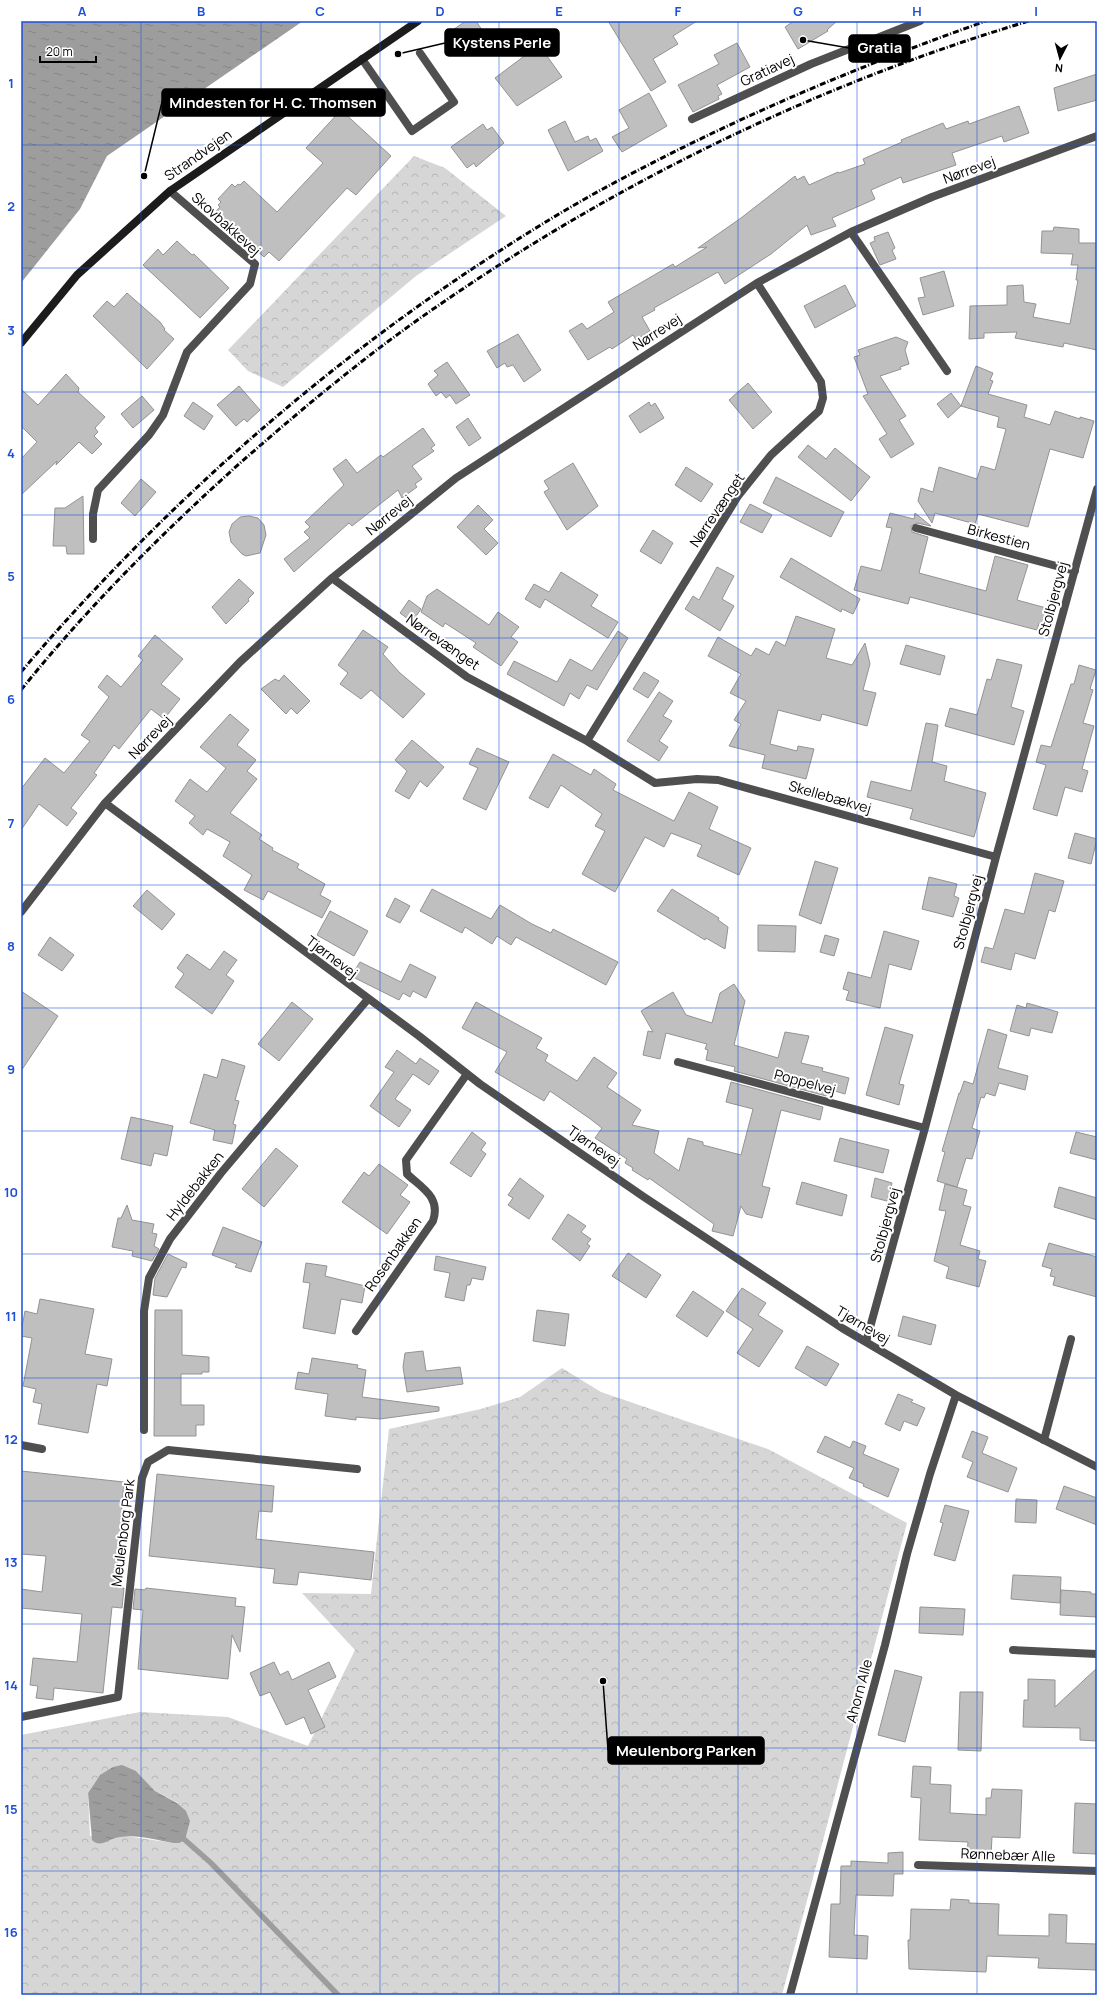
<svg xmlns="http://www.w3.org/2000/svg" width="1118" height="2016" font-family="Manrope,sans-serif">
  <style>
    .forest { fill: url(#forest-crowns); fill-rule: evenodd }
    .water { fill: url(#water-ripples) }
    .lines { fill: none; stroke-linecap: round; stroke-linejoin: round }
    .stream { stroke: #9d9d9d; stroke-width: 5.5 }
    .building { fill: #bfbfbf; stroke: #939393 }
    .service { stroke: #4f4f4f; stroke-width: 8 }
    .minor { stroke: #4f4f4f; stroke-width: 8 }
    .secondary { stroke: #1c1c1c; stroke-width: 8 }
    .rail { stroke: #000; stroke-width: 3; stroke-dasharray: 6 2 1 2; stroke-linecap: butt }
    .grid { fill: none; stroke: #1d4ed8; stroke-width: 1; stroke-opacity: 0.55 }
    .labels { text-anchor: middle; stroke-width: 4; stroke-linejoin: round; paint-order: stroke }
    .street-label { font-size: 14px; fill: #000; stroke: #fff }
    .leader { fill: none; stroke: #000; stroke-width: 1.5 }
    .callout-dot { fill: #000; stroke: #fff; stroke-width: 1.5 }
    .callout { fill: #000; stroke: #000; stroke-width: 1.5 }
    .callout-label { font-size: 15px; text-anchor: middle; font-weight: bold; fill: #fff }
    .neatline { fill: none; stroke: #1d4ed8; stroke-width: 1.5 }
    .grid-label { font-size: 13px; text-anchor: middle; font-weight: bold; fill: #1d4ed8 }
  </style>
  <defs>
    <pattern id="forest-crowns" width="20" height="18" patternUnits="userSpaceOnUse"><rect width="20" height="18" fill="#d6d6d6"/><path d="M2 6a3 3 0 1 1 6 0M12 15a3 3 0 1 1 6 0" fill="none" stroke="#b6b6b6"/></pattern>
    <pattern id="water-ripples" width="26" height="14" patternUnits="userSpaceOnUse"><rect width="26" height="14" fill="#9d9d9d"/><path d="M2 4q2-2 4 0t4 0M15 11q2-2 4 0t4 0" fill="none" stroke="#858585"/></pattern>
  </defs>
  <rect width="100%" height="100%" fill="#fff"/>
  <!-- forest -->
  <path class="forest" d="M414 156 445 168 506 216 416 276 283 387 248 371 228 350Z
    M562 1368 601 1392 768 1449 907 1523 782 1995H21V1735L140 1712 228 1717 308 1746 355 1650 302 1593 371 1594 389 1429 481 1409 520 1397ZM136 1771 155 1791 178 1803 173 1843 126 1836H90L88 1793 100 1775Z"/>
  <!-- water -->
  <path class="water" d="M21 21H303L107 156 80 209 21 283Z
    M122 1765 136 1771 155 1791 177 1803 186 1811 190 1821 185 1840 179 1843H173C156 1840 136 1834 120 1837 109 1838 101 1849 92 1840L88 1793 100 1775 113 1767Z"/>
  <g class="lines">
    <!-- stream -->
    <path class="stream" d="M185 1840 211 1863 338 1995"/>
  </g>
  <!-- building -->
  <path class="building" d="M466 21H476L482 30 457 47 448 33Z
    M608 21H697L673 36 678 44 653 59 666 82 651 91Z
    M794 21H837L827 30 828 31 798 49 785 27Z
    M737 43 750 67 717 85 722 94 718 96 719 99 693 112 678 85 719 64 714 55Z
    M539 45 562 77 517 106 495 78Z
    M1097 74V100L1058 111 1054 88Z
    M649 93 667 126 622 152 612 137 629 128 619 110Z
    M1019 106 1029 133 1004 142 1002 136 952 153 956 165 903 183 901 177 871 190 875 199 832 218 836 226 811 235 807 225 771 254 725 284 718 272 654 308 655 310 642 317 650 331 636 340 633 335 612 349 610 347 588 360 569 331 582 323 587 329 614 312 608 302 673 264 675 267 707 247 698 248 741 218 795 176 797 180 804 176 809 185 838 172 839 173 865 164 863 159 902 142 901 140 943 123 946 129 968 121 969 124Z
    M341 110 391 156 356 195 347 188 279 261 269 252 264 257 215 212 220 207 218 205 221 202 218 199 232 184 235 187 238 184 240 185 244 181 277 212 323 163 306 148Z
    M565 121 575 142 588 136 590 141 596 138 603 151 568 171 548 130Z
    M483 124 487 130 492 127 504 143 476 167 474 163 467 168 451 147Z
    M1054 227 1079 229V243H1097V350L1064 343 1063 347 1015 338 1017 332 984 333V338L969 339 970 306 1007 305V286L1023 285 1024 302 1036 304 1033 317 1070 324 1078 280H1076L1078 265H1071L1073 254 1041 253 1042 231H1053Z
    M888 232 895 248 892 250 896 259 880 265 870 243 875 241 874 237Z
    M177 241 192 255 194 254 229 288 200 318 143 265 158 249 163 255Z
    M944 271 954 306 923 315 918 298 925 297 920 278Z
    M845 285 856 306 815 328 804 306Z
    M127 293 160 322 165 329 164 330 174 339 147 369 93 316 107 301 114 307Z
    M518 334 541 370 524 382 513 365 507 367 505 363 497 368 487 351Z
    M896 337 908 342 905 350 909 364 900 367 901 369 880 376 906 416 899 420 914 444 891 458 879 439 887 434 863 396 868 394 854 357 860 355 858 350Z
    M447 362 470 395 456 404 450 395 446 398 441 392 436 396 428 384 438 375 434 371Z
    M976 366 993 373 990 380 993 381 988 394 1027 405 1024 417 1050 425 1055 411 1080 419V417L1094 421 1083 458 1050 449 1028 527 978 514 975 524 935 513 932 523 918 501 921 488 933 492 939 467 977 479 981 466 995 470 1006 429 997 427 999 417 961 406 948 418 937 404 951 393 961 406Z
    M66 374 79 388 78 392 105 417 95 428 98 432 94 436 102 444 92 454 79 442 56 465 57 461 21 495V459L37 442 21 426V389L38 405Z
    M748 383 772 412 753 429 729 400Z
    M239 386 260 410 247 422 244 419 236 426 217 405Z
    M142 396 154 410 133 428 121 414Z
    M193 402 213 416 204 430 184 416Z
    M649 402 651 406 655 403 664 418 640 433 629 416Z
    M468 418 481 438 469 446 456 427Z
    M423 428 435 445 431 448 434 451 412 466 422 479 415 484 417 487 402 498 398 490 352 526 349 523 294 572 284 559 310 538 304 532 310 527 305 522 344 485 333 469 346 459 357 473 381 455 383 457Z
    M808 445 826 459 835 448 870 477 851 501 798 457Z
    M573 463 598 506 567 530 544 492 549 489 544 481Z
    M686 467 713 484 701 502 675 485Z
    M776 477 844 512 831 537 763 503Z
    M141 479 156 492 135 516 121 503Z
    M83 496 84 554H67L66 546H53L55 508H65Z
    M750 504 772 515 762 533 740 522Z
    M478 505 493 520 484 529 498 543 486 555 457 527Z
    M890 513 914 519 915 513 931 526 917 523 911 526 912 532 928 537 919 573 986 591 995 556 1028 565 1017 600 1050 609 1046 625 1039 623 1037 630 910 597 908 604 854 590 861 566 881 571 892 528 886 527Z
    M249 516 258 518 264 525 266 535 260 553 246 556 242 554 231 542 229 532 232 524 240 517Z
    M653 530 673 543 661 564 640 551Z
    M791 558 860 599 853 614 842 609 841 612 780 577Z
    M717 567 734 576 722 599 734 606 720 631 685 609 693 596 699 600Z
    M561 572 598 595 591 606 618 622 608 638 545 599 540 608 525 599 534 584 549 592Z
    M239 579 254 593 248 599 249 601 226 624 212 607Z
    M437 589 489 625 498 612 519 627 511 637 518 642 501 666 473 647 476 643 445 623 443 627 421 612 427 596Z
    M409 600 421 609 412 622 400 613Z
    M796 616 835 629 826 658 852 665 865 643 870 664 863 690 876 693 867 726 822 714 820 721 778 710 770 744 797 751 798 746 814 749 806 779 762 768 765 755 729 746 741 724 734 720 746 701 730 693 741 674 708 656 718 637 751 656 756 648 769 655 776 641 785 646Z
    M363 630 388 647 383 654 400 673 425 694 403 718 371 690 361 699 340 684 348 673 338 665Z
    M618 631 628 638 597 690 587 685 579 699 570 693 564 706 507 674 514 661 557 682 570 659 592 671Z
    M155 635 183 659 161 684 180 699 164 719 151 709 119 749 114 745 94 773 97 775 71 808 77 813 67 826 39 804 21 830V789L45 758 64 773 90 741 81 735 109 697 98 687 107 675 121 687 143 660 138 656Z
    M906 645 945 656 940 675 900 664Z
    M997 659 1022 665 1011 707 1024 711 1014 745 945 726 950 708 977 715 987 679 991 680Z
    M1079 665 1096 670 1090 689 1093 690 1083 723 1094 726 1082 769 1088 771 1082 792 1065 787 1057 816 1033 809 1046 765 1036 762 1041 745 1051 747 1071 684H1074Z
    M644 672 659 681 648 698 633 689Z
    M284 675 310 701 297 714 291 708 286 714 261 689 275 679 279 681Z
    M659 692 673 701 663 716 672 721 659 741 668 747 659 761 627 741Z
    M230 714 249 730 237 745 256 760 247 771 257 779 230 813 262 835 259 839 273 848 272 850 299 864 297 868 325 884 320 895 331 901 322 918 268 891 263 900 244 890 252 875 223 856 230 842 207 829 203 835 189 823 195 816 175 801 190 779 207 792 226 768 200 747Z
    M926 723 938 725 932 762 947 766 944 781 986 793 974 837 910 819 913 809 867 797 871 781 911 791Z
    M412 740 444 767 427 787 420 781 409 799 395 791 407 771 395 760Z
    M477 748 509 762 486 810 463 799 478 768 469 764Z
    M553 754 591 775 594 769 616 784 613 790 674 821 689 792 718 807 709 829 751 848 739 875 697 856 702 845 671 833 664 847 645 837 615 892 582 874 605 831 595 826 602 814 561 785 548 808 529 798Z
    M1075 833 1097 839 1091 864 1068 858Z
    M815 861 838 868 821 924 799 915Z
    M1035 873 1064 881 1055 912 1049 910 1035 959 1015 953 1011 970 981 962 985 947 993 949 1005 909 1024 914Z
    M929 877 957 884 954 896 959 898 953 917 922 909Z
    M432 889 491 919 500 905 532 924 551 933 553 929 618 962 606 985 516 937 511 945 497 936 492 944 465 927 462 933 420 911Z
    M672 889 719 918 718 920 728 927 725 949 706 938 705 940 657 911Z
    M147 890 175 914 162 930 133 906Z
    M395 898 410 906 400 923 386 916Z
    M330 911 368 931 354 956 317 935Z
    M758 925 796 926 795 952 758 951Z
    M884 931 919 941 911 970 889 964 880 1008 846 1000 849 991 843 989 848 972 871 978Z
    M825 935 839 939 834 956 820 952Z
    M50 937 74 955 62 971 38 955Z
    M224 951 237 960 226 975 234 981 212 1014 175 987 184 974 177 968 187 954 210 970Z
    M360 962 401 982 410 964 436 977 426 998 413 991 410 997 403 993 399 1000 351 976Z
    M734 984 745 1001 734 1045 778 1058 785 1032 809 1036 801 1063 823 1068 822 1071 849 1078 845 1094 828 1089 826 1096 734 1071 735 1067 706 1060 708 1050 705 1049 707 1044 666 1033 660 1059 643 1055 648 1031 653 1032 641 1011 673 992 686 1015 712 1023 720 993Z
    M21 991 58 1016 21 1071Z
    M292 1002 313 1019 279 1061 258 1044Z
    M476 1002 542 1038 536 1048 548 1055 545 1061 577 1081 594 1057 617 1073 607 1087 641 1110 632 1125 659 1131 654 1153 679 1171 688 1138 703 1142V1145L741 1155 753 1109 726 1102 731 1082 823 1107 820 1120 781 1110 762 1186 770 1188 762 1218 746 1214 741 1206 733 1236 712 1231 714 1224 649 1178 648 1180 632 1170 633 1168 625 1163 627 1159 595 1138 602 1128 589 1118 550 1091 544 1101 495 1072 507 1052 462 1028Z
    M1027 1003 1058 1012 1052 1033 1031 1028 1029 1036 1010 1031 1017 1005 1026 1008Z
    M885 1027 913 1035 899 1084 904 1085 899 1105 866 1095Z
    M988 1029 1007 1035 998 1068 1028 1076 1025 1090 999 1083 995 1096 986 1093 984 1098 981 1097 972 1128 980 1131 972 1159 966 1158 957 1187 937 1181 945 1152 942 1151 959 1093H960L964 1081 973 1084Z
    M397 1050 416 1064 420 1058 439 1071 429 1085 413 1074 395 1099 411 1110 399 1127 370 1106 394 1072 385 1067Z
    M222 1059 245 1066 235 1100 239 1101 233 1124 236 1125 232 1144 213 1140 215 1130 190 1123 204 1074 217 1078Z
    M131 1117 173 1126 167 1156 154 1153 151 1166 121 1159Z
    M472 1132 486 1143 481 1150 486 1154 471 1177 450 1163Z
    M1076 1132 1097 1137V1160L1070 1153Z
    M840 1138 889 1150 883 1173 834 1161Z
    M276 1148 298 1166 264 1207 242 1189Z
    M379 1164 408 1185 400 1195 410 1202 387 1234 342 1202 364 1172 369 1176Z
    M520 1178 544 1196 529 1219 508 1205 513 1198 508 1195Z
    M875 1178 892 1183 887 1201 871 1197Z
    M802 1182 847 1195 842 1216 796 1204Z
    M945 1184 967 1190 963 1205 971 1207 960 1245 980 1251 978 1259 986 1261 979 1287 946 1278 949 1267 934 1261 946 1211 939 1210Z
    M1059 1187 1097 1198V1220L1054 1207Z
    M127 1205 132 1220 154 1224 152 1233 157 1234 154 1246 159 1249 152 1261 132 1256 133 1251 112 1247 118 1218H121Z
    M568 1214 586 1226 581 1232 591 1239 587 1244 590 1246 580 1261 552 1239Z
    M223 1227 262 1242 251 1272 235 1267 237 1264 212 1255Z
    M1049 1243 1097 1257V1297L1053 1285 1055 1277 1050 1276 1052 1269 1042 1266Z
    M628 1253 661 1275 646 1298 612 1276Z
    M168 1254 187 1263 186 1268 182 1267 167 1297 153 1295 155 1278Z
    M436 1256 486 1267 483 1280 472 1278 470 1285H467L464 1301 445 1297 450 1273 434 1270Z
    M306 1263 327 1266 325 1276 365 1286 362 1303 341 1299 335 1334 303 1328 310 1283 303 1282Z
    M742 1288 766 1303 758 1315 783 1331 759 1367 737 1353 753 1329 726 1311Z
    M693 1291 724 1312 707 1337 676 1316Z
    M40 1299 94 1309 85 1354 112 1359 107 1386 97 1384 88 1433 38 1424 42 1404 33 1402 36 1389 23 1386 32 1338 21 1336V1332L25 1311 37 1314Z
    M155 1310H182V1355L209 1357V1372H202V1374H181V1405H204V1425H196V1436H154Z
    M537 1310 569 1314 565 1346 533 1341Z
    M903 1316 936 1325 931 1345 898 1336Z
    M807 1346 839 1364 826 1386 795 1368Z
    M423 1351 426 1371 460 1367 463 1384 407 1392 403 1367 405 1353Z
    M312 1358 358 1365 357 1368 366 1370 362 1397 439 1407V1411L380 1419 356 1417V1420L325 1416 328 1394 295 1389 298 1372 309 1374Z
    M898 1394 913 1400 911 1402 925 1408 917 1426 904 1421 900 1431 885 1424Z
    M972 1431 988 1437 982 1453 1017 1468 1008 1492 967 1477 973 1462 962 1457Z
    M825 1436 850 1448 853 1441 866 1446 863 1454 899 1469 888 1497 863 1486 864 1484 849 1478 854 1468 817 1452Z
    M21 1471 124 1482 115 1587 124 1588 122 1608 112 1607 103 1693 54 1688 53 1700 36 1698 38 1686 30 1685 33 1658 77 1662 82 1614 21 1608V1589L42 1592 46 1556 21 1554Z
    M157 1474 274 1486 272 1512 259 1511 256 1539 374 1552 371 1580 299 1572 297 1585 273 1583 275 1569 149 1556Z
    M1064 1486 1097 1498V1525L1056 1509Z
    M1016 1499 1037 1500 1036 1523 1015 1522Z
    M945 1505 969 1511 955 1561 934 1555 943 1523 940 1522Z
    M1013 1575 1061 1577 1060 1603 1011 1599Z
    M146 1588 236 1598 235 1606 245 1607 240 1652 232 1635 228 1679 138 1669 143 1610 133 1609 135 1589 145 1590Z
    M1061 1590 1091 1592V1594H1097V1617L1060 1615Z
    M920 1607 965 1609 963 1635 919 1633Z
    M274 1662 280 1675 288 1671 292 1680 329 1662 336 1677 308 1690 325 1727 311 1734 304 1717 286 1725 270 1692 260 1696 250 1673Z
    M1097 1668V1741L1080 1740V1728L1023 1727 1024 1700H1028V1679L1055 1680V1707Z
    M895 1670 922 1677 905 1742 878 1735Z
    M960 1692H983L981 1751 958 1750Z
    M913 1766 931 1767 930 1784 951 1785 950 1813 986 1815V1798H991L992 1789 1022 1790 1020 1838 992 1837 991 1856 967 1854 968 1842 919 1840 921 1798 911 1797Z
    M1075 1803 1097 1804V1854L1073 1853Z
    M903 1852V1874H894L893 1896 856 1895 854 1935 868 1936 867 1959 829 1957 831 1904H840L841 1866H851V1861L888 1863V1853Z
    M951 1899 969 1900V1903L999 1904 998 1935 1049 1936V1914L1067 1915 1066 1943 1097 1944V1970L1038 1968 1039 1958 987 1956 986 1972 909 1969 908 1940H910L911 1909 950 1910Z"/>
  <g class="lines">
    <!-- service -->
    <path class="service" d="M362 59 412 131 454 102 420 53
      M1044 1440 1071 1339"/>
    <!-- minor -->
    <path class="minor" d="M692 119 811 64 920 21
      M851 232 947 371
      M916 528 1075 571
      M93 539V514L98 490 149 435 163 415 187 352 250 284 255 264 170 191
      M332 578 467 677 587 741 655 783 697 779 718 780 996 857
      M587 741 738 496 771 455 819 411 823 398 821 382 757 283
      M105 803 419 1036 480 1084 644 1197 842 1328 956 1395 1097 1467
      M21 912 105 803 240 662 332 578 456 478 757 283 851 232 932 197 1097 136
      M678 1062 925 1128
      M356 1331 433 1221C441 1197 422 1188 407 1174L406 1160 467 1074
      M866 1342 925 1128 996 857 1097 489
      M144 1430V1311L149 1278 170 1239 221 1173 368 999
      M21 1445 42 1449
      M1013 1650 1097 1654
      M21 1717 118 1697 142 1478 148 1462 168 1450 357 1469
      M918 1865 1097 1871
      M790 1995 885 1645 907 1554 930 1474 956 1395"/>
    <!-- secondary -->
    <path class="secondary" d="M21 343 77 275 170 191 418 21"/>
    <!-- rail -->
    <path class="rail" d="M21 672C153 517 305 380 475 267 519 238 565 209 612 184 733 119 856 67 986 21
      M21 690C87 608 161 534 239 464 304 407 371 351 442 303 621 180 821 83 1029 21"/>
  </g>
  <!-- grid -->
  <path class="grid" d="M141 21V1995M261 21V1995M380 21V1995M499 21V1995M619 21V1995M738 21V1995M857 21V1995M977 21V1995M21 145H1097M21 268H1097M21 392H1097M21 515H1097M21 638H1097M21 762H1097M21 885H1097M21 1008H1097M21 1131H1097M21 1254H1097M21 1378H1097M21 1501H1097M21 1624H1097M21 1748H1097M21 1871H1097"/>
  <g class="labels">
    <!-- street labels -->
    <g class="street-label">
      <text transform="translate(767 70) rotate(-25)" y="5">Gratiavej</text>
      <text transform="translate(198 155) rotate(-35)" y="5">Strandvejen</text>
      <text transform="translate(969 170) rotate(-20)" y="5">Nørrevej</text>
      <text transform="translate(226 224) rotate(42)" y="5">Skovbakkevej</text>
      <text transform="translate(657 332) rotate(-33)" y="5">Nørrevej</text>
      <text transform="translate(717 510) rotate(-56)" y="5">Nørrevænget</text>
      <text transform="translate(389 515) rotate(-39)" y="5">Nørrevej</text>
      <text transform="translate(999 537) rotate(15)" y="5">Birkestien</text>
      <text transform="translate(1053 599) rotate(-75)" y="5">Stolbjergvej</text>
      <text transform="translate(443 642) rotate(35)" y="5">Nørrevænget</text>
      <text transform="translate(150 737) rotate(-46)" y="5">Nørrevej</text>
      <text transform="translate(830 797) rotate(16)" y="5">Skellebækvej</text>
      <text transform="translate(968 912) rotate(-75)" y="5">Stolbjergvej</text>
      <text transform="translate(332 957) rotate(37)" y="5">Tjørnevej</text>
      <text transform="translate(805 1082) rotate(15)" y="5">Poppelvej</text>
      <text transform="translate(594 1146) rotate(35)" y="5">Tjørnevej</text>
      <text transform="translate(195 1186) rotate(-52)" y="5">Hyldebakken</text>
      <text transform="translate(885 1225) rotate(-75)" y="5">Stolbjergvej</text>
      <text transform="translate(393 1254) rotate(-55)" y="5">Rosenbakken</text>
      <text transform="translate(863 1325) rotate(31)" y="5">Tjørnevej</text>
      <text transform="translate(123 1533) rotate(-83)" y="5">Meulenborg Park</text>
      <text transform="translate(859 1691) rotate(-75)" y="5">Ahorn Alle</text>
      <text transform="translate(1008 1855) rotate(2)" y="5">Rønnebær Alle</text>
    </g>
  </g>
  <!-- callouts -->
  <path class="leader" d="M398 54L445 43M803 40L849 48M144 176L162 102M603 1681L608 1750"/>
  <g class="callout-dot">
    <circle cx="398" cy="54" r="4"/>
    <circle cx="803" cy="40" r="4"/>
    <circle cx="144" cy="176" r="4"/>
    <circle cx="603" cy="1681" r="4"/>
  </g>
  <g class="callout">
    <rect x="445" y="29" width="114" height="27" rx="4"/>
    <rect x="849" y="35" width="61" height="27" rx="4"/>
    <rect x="162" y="89" width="223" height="27" rx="4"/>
    <rect x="608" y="1737" width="156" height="27" rx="4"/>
  </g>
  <g class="callout-label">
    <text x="502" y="48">Kystens Perle</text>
    <text x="880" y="53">Gratia</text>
    <text x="273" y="108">Mindesten for H. C. Thomsen</text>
    <text x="686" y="1756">Meulenborg Parken</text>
  </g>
  <!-- border -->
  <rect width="1118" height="2016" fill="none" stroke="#ffffff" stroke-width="44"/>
  <!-- north arrow -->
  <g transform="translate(1060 58) rotate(186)" stroke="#ffffff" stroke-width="3" paint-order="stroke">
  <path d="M0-3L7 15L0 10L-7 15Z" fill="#000000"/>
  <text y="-6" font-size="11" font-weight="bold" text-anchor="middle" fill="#000000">N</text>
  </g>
  <!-- scale -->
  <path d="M40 56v6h56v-6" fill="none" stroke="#000000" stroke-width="2"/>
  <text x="46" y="56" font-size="12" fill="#000000" stroke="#ffffff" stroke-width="3" paint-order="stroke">20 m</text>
  <rect x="22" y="22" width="1074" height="1972" class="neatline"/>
  <g class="grid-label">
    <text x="82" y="16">A</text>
    <text x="201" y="16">B</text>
    <text x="320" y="16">C</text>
    <text x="440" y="16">D</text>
    <text x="559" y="16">E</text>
    <text x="678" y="16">F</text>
    <text x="798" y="16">G</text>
    <text x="917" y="16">H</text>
    <text x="1036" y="16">I</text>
    <text x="11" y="88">1</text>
    <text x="11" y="211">2</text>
    <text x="11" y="335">3</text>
    <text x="11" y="458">4</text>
    <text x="11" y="581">5</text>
    <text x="11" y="704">6</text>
    <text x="11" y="828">7</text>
    <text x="11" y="951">8</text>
    <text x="11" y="1074">9</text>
    <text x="11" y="1197">10</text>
    <text x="11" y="1321">11</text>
    <text x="11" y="1444">12</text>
    <text x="11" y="1567">13</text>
    <text x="11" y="1690">14</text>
    <text x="11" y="1814">15</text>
    <text x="11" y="1937">16</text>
  </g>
</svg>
